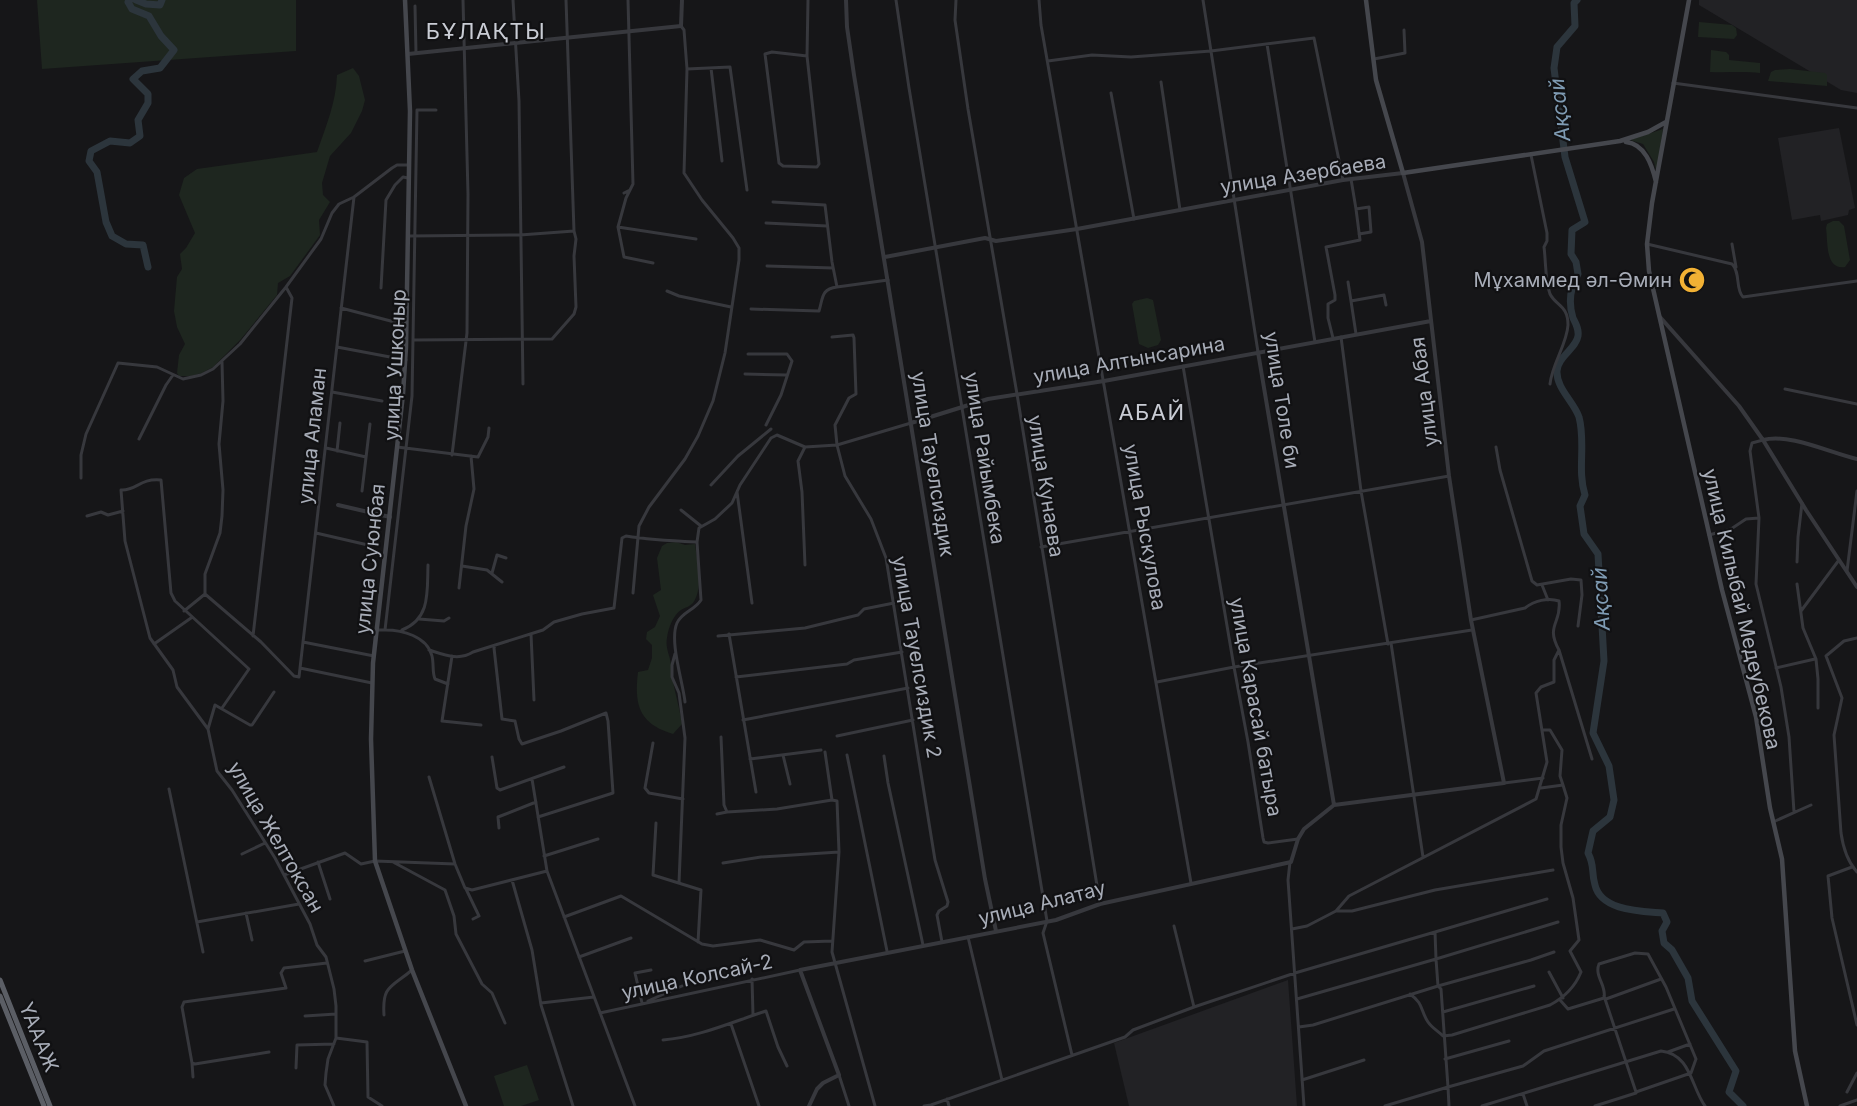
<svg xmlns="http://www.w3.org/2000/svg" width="1857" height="1106" font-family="Inter,sans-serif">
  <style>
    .built { fill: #222225 }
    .green { fill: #1e261f }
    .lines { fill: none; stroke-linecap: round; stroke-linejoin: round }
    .river { stroke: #2c353c; stroke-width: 7 }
    .minor { stroke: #37383d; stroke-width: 3 }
    .tertiary { stroke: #37383d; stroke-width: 4 }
    .secondary { stroke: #45474d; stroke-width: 4.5 }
    .trunk { stroke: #5b5e65; stroke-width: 5 }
    .labels { text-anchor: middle; stroke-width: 4.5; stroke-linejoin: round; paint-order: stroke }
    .street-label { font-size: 20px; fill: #a8adb8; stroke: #111113 }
    .poi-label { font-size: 20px; fill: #a8adb8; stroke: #111113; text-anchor: end }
    .water-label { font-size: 21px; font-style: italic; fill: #7f9bb3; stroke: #111113 }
    .quarter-label { font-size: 22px; letter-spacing: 1.5px; fill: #c9ccd4; stroke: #111113 }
  </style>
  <rect width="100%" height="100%" fill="#161618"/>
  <!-- built -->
  <path class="built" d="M1699 0H1857V93L1841 90 1699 5Z
    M1839 128 1855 208 1849 210 1848 215 1821 221 1820 215 1792 220 1778 138Z
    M1288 980 1297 1106H1129L1114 1043Z"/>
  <!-- green -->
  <path class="green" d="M37 0H296V51L42 69Z
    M1699 22 1732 25 1736 28 1737 35 1734 39 1698 37Z
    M1711 50 1726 52 1729 55V60L1760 63V73C1743 71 1727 73 1710 72Z
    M353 68 359 76 365 100 362 111 351 133 330 156 322 183 323 195 330 202 319 220 320 235 290 276 278 283 277 295 241 339 213 367 202 373 191 376H179L177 373 179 355 185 344 177 327 174 311 177 277 182 269 180 254 186 248 195 233 179 195 184 178 197 169 317 152C326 126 336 103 337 75Z
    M1790 69 1825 73 1827 75V86L1768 81 1771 72 1775 70Z
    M1663 129 1657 174 1654 162 1643 144 1630 140Z
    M1833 221H1839L1844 226 1850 260 1845 267C1825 270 1828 242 1826 228L1827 224Z
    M1147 298 1153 300 1161 340 1158 345 1148 348 1139 344 1132 304 1134 301Z
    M676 542 685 545 695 544C697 561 704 587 693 603 689 607 686 607 681 610 673 615 668 629 667 638 665 648 670 655 671 665 672 685 679 703 682 724L673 734C639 724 634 705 638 672L648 670 652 658V645L646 639 647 632 655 627 660 616 653 595 661 590 657 558 662 546 667 543Z
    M527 1065 539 1100 521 1106H504L494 1076Z"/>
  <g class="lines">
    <!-- river -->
    <path class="river" d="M130 0 128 2 132 9 149 16 161 36 174 50 160 68 142 71 133 79 148 94V103L138 120 140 136 130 143 110 141 91 151 89 161 97 172 106 222 112 236 126 244 143 245 148 267
      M136 0 146 4 160 5 162 0
      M1577 0 1574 3 1575 26 1557 47 1554 68 1565 157 1585 222 1572 230 1571 254 1576 262 1578 274C1570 288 1568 302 1573 318 1576 324 1579 329 1578 336 1576 349 1558 356 1557 371 1556 388 1574 402 1579 417 1586 443 1577 470 1585 495L1580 506 1584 534 1598 554 1604 661 1593 733 1609 766 1614 800 1610 817 1593 831 1588 853C1595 866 1591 872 1595 885 1601 911 1641 911 1663 913L1667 922 1662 931 1664 943 1672 950 1688 978 1692 1001 1736 1071 1729 1092 1743 1106"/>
    <!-- minor -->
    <path class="minor" d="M513 0 519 101 523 384
      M896 0 909 88 1047 921 1043 933 1072 1055
      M956 0 955 20 968 109 1017 394 1100 904
      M1039 0 1041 25 1191 883
      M1203 0 1258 352
      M415 6 416 53
      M1267 44 1315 342
      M807 56 772 52 765 54 779 163 783 166 817 167 819 164 807 56 808 0
      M1374 59 1405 53 1404 30
      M1048 61 1092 55 1131 57 1211 51 1314 38 1343 180
      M711 68 722 161
      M687 69 730 67 747 190
      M1161 82 1180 210
      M1673 83 1857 108
      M1111 93 1134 219
      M1531 155 1547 233V241L1544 247C1546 262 1545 281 1550 294 1556 306 1568 305 1568 325 1567 344 1552 364 1550 384
      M1351 179 1356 209
      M630 190 626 198 618 227 696 239
      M624 193 630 190 633 184 628 0
      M773 202 825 205 832 262 837 287 888 280
      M766 223 827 226
      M618 227 624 257 653 263
      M409 236 520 235 574 231
      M1647 244 1732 264C1741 273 1735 289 1743 297L1857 281
      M1732 244 1736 267
      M767 266 833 268
      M1348 282 1351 301 1384 295 1386 305
      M381 288 386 200 395 185 403 177 408 178
      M667 291 679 296 731 307
      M1351 301 1356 334
      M341 308 406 325
      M751 309 819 311C823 298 821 289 837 287
      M832 337 853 335 854 338 856 394 849 398 835 425 837 445 845 476 871 519 886 558 935 860 948 902 947 906 939 911 937 915 942 942
      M1341 337 1361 491 1388 644
      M1333 338 1328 318V304L1335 300V295L1326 247 1360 240 1356 209 1369 207 1371 232 1359 234
      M413 340 552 339 574 314 576 307 574 256 576 239 574 231 566 0
      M337 347 406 360
      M748 354H787L792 361 781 395 766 425
      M1183 366 1234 667 1248 742 1263 838 1264 842 1268 843 1298 839
      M745 374 787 375
      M1785 389 1857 404
      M332 392 382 401
      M139 439 166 385 173 375
      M1763 440 1752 443 1750 451 1759 518 1756 584 1781 687 1789 737 1794 812
      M397 447 478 457 488 437 489 428
      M805 447 798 461 802 492 805 565
      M1496 447 1500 470 1532 581 1537 585 1571 579 1581 580 1582 595 1578 626
      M326 448 366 457
      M337 451 340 423
      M452 455 467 333 468 194 463 0
      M81 478V455L86 434 118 363 157 367 183 379 201 375 213 369 240 344 286 287 321 239 332 213 339 204 354 197 392 168 397 165H408
      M711 485 738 456 771 429
      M362 491 370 424
      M737 492 752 603
      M681 510 701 526
      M87 516 101 512 108 515 123 511
      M316 533 368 545
      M1709 535 1731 529 1746 519 1759 518
      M1041 547 1449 476
      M1797 562 1798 537 1802 503
      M462 566 487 570 502 582
      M1847 571 1857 491
      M492 573 497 555 506 558
      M1797 584 1803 628 1816 659 1818 679V708
      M1542 585 1548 600
      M459 588 466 526 474 489 471 456
      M633 593 639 526 649 507 685 459 698 436 713 401 725 353 739 260V248L733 238 702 200 684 173 687 69 684 30 681 26
      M205 594 261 642 294 676 299 677 354 197
      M184 611 205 594V574L220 533 222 516 223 490 219 444 223 401 222 362
      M1801 611 1839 560
      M419 619 444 621 449 618
      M1471 620 1525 608C1534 601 1548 597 1559 601 1562 623 1545 625 1559 650L1592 759
      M377 630H385L412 396 417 110H436
      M385 630C402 630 427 636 432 656 434 664 432 672 435 679L448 684
      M402 630C431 619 427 591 428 565
      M531 634 534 700
      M729 634 756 792
      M253 636 292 298 286 287
      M718 636 805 628 858 615 864 609 894 603
      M1857 638 1844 641 1826 656 1842 698 1834 735 1841 833C1843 847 1847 861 1857 872
      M303 642 374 656
      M1391 643 1423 857
      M154 644 191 618
      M495 645 494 648 502 719 515 721 519 739 522 744 561 731 606 713 608 721 613 793 538 817
      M429 650C445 655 459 661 473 652L543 630 554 622 582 614 614 608 622 538 626 536C650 540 674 541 697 542
      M675 654 672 665V677L679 693 685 738 679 883
      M452 656 442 721 481 725
      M300 668 372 683
      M1776 668 1815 659
      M736 677 847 664 854 660 902 652
      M1157 682 1234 667 1472 630
      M685 702C683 682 669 641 677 623 682 612 695 610 701 600L697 542 699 528 715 519 732 503 740 485 771 438 777 435 805 447 837 445 911 423
      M222 708 249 669 175 601 171 593 161 480C139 478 137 491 121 490L125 541 150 638 173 670 177 687 208 729 217 771 232 790 275 858 310 924 317 945 326 957 334 989 336 1006V1038L328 1059 326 1073 325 1085 334 1106
      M743 720 908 688
      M208 729 215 705 250 725H252L274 692
      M837 736 913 720
      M721 737 724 805 727 812
      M653 743 645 788 649 793 683 799
      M825 752 832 800
      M783 755 790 784
      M847 755 887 951
      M884 756 888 783 923 945
      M492 757 497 788 500 790 564 767
      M750 759 821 750
      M429 777 455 864 465 888 472 890 547 871
      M532 779 547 871 635 1106
      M1504 783 1543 778
      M1541 788 1563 785 1560 776 1562 750 1550 730H1542
      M169 789 203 952
      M717 814 727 812 777 809 832 800 837 801 839 852 832 952 875 1106
      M1773 822 1811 805
      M656 823 653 875 701 890 698 942
      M499 828 498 817 536 802
      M242 854 265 843
      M544 856 598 839
      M318 862 330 899
      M393 862 445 890 454 916 456 934 482 984 492 993 505 1023
      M1290 862 1288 880 1304 1106
      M723 863 761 857 839 852
      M1852 867 1828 876 1832 918 1857 1025
      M284 875 345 853 361 864 375 861 455 864
      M512 880 532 950 541 1005 573 1106
      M466 889 479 916 473 919
      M1336 911 1349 896 1536 799 1547 762 1536 693 1541 687 1554 682V660L1559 650
      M246 913 252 940
      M564 917 621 896 702 944 713 946 760 940 794 950 804 942 832 941
      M197 922 299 904
      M1558 922 1436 959 1438 986 1441 989 1448 1087 1523 1066 1544 1051 1674 1009
      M1174 926 1194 1007
      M1292 929 1307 926 1336 911H1352L1435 890 1553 870
      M968 937 1002 1080
      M579 957 631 938
      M365 961 405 951
      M1549 972 1563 998
      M752 979 753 1015
      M1410 994C1424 1004 1420 1010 1428 1022 1432 1028 1438 1031 1443 1036L1452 1035 1550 1005C1565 997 1575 987 1581 972L1570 951 1579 940 1573 898 1563 863 1561 847V825L1567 798 1563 785
      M1297 999 1436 959 1435 932 1547 899
      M1606 999 1661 979
      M1560 1000 1568 1009 1604 998C1607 986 1594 976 1599 964L1635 953 1648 954 1666 987 1696 1059 1691 1073 1636 1092 1604 996
      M648 1001 682 986
      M541 1003 594 997
      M642 1003 635 973 651 970
      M1443 1012 1534 986
      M600 1013 800 970
      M384 1015C382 985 391 988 412 970
      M305 1016 336 1014
      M731 1024 759 1106
      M1299 1027 1313 1025 1438 986 1531 960 1554 952
      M336 1038 367 1042 368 1097 382 1106
      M663 1040C699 1037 732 1022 766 1011L778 1047 787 1066
      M269 1052 195 1064 192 1063 182 1007 184 1002 286 988 281 973 284 968 327 963
      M1668 1052 1690 1044
      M1445 1059 1509 1041
      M192 1063 193 1077
      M296 1068 297 1045 334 1044
      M839 1075 849 1106
      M1302 1080 1364 1060
      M1847 1092 1857 1073
      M1523 1094 1527 1106
      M947 1099 949 1106
      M924 1106 931 1105 1125 1037 1133 1030 1194 1007 1295 973 1435 932
      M1385 1106 1448 1087 1449 1106
      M1482 1106 1661 1051C1691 1054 1691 1087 1705 1106
      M1595 1106 1636 1093
      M1840 1106 1857 1100"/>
    <!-- tertiary -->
    <path class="tertiary" d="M846 0 847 27 854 75 985 879 996 931
      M408 54 681 26 682 0
      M1660 317 1739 406 1763 440 1806 510 1857 587
      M1258 352 1334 805
      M911 423 988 399 1104 381 1431 321
      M1763 440C1790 433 1830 453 1857 459
      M338 505 390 517
      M809 1106 817 1089 823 1083 839 1075 800 970 1056 920 1100 904 1291 862 1298 839 1304 829 1334 805 1504 783 1471 620 1449 476 1422 242 1403 173 1343 180 1077 229 996 241 985 238 885 257"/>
    <!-- secondary -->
    <path class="secondary" d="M405 0 410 111 406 347 403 394 373 663 371 739 375 861 412 970 466 1106
      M1366 0 1376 80 1403 173 1620 141 1648 132 1666 122
      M1689 0 1652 203 1647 244 1649 271 1722 590 1756 717 1770 808 1782 859 1795 1051 1807 1106
      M1626 142C1645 144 1652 165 1656 182"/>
    <!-- trunk -->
    <path class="trunk" d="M0 980 50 1106
      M0 996 44 1106"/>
  </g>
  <!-- icons -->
  <defs>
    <symbol id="mosque-disc" viewBox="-11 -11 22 22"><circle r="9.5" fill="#f2b134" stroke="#111113"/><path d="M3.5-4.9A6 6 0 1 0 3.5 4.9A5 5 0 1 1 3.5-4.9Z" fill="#111"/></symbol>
  </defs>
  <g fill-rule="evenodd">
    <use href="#mosque-disc" x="1677" y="265" width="30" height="30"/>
  </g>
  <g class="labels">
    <!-- street labels -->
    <g class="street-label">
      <text transform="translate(1303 174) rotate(-9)" y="7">улица Азербаева</text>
      <text transform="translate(1129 360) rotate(-10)" y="7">улица Алтынсарина</text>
      <text transform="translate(395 365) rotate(-87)" y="7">улица Ушконыр</text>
      <text transform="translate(1424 392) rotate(-97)" y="7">улица Абая</text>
      <text transform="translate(1282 400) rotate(81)" y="7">улица Толе би</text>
      <text transform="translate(312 436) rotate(-84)" y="7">улица Аламан</text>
      <text transform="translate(985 458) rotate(81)" y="7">улица Райымбека</text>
      <text transform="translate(933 464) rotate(81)" y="7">улица Тауелсиздик</text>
      <text transform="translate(1046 486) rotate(81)" y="7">улица Кунаева</text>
      <text transform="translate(1145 527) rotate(80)" y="7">улица Рыскулова</text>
      <text transform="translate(370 559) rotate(-84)" y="7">улица Суюнбая</text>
      <text transform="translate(1742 609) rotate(77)" y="7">улица Килыбай Медеубекова</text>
      <text transform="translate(917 657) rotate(80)" y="7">улица Тауелсиздик 2</text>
      <text transform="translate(1256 707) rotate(80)" y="7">улица Карасай батыра</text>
      <text transform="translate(276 837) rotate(60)" y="7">улица Желтоксан</text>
      <text transform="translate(1042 903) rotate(-14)" y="7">улица Алатау</text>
      <text transform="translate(697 977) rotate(-12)" y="7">улица Колсай-2</text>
      <text transform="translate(39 1037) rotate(68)" y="7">ҮАААЖ</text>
    </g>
    <!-- poi labels -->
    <g class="poi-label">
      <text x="1672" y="287">Мұхаммед әл-Әмин</text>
    </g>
    <!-- water labels -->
    <g class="water-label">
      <text transform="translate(1560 110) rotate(-96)" y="7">Ақсай</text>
      <text transform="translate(1601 599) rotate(-93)" y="7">Ақсай</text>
    </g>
    <!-- quarter labels -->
    <g class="quarter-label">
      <text x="486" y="39">БҰЛАҚТЫ</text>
      <text x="1152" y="420">АБАЙ</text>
    </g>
  </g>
</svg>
